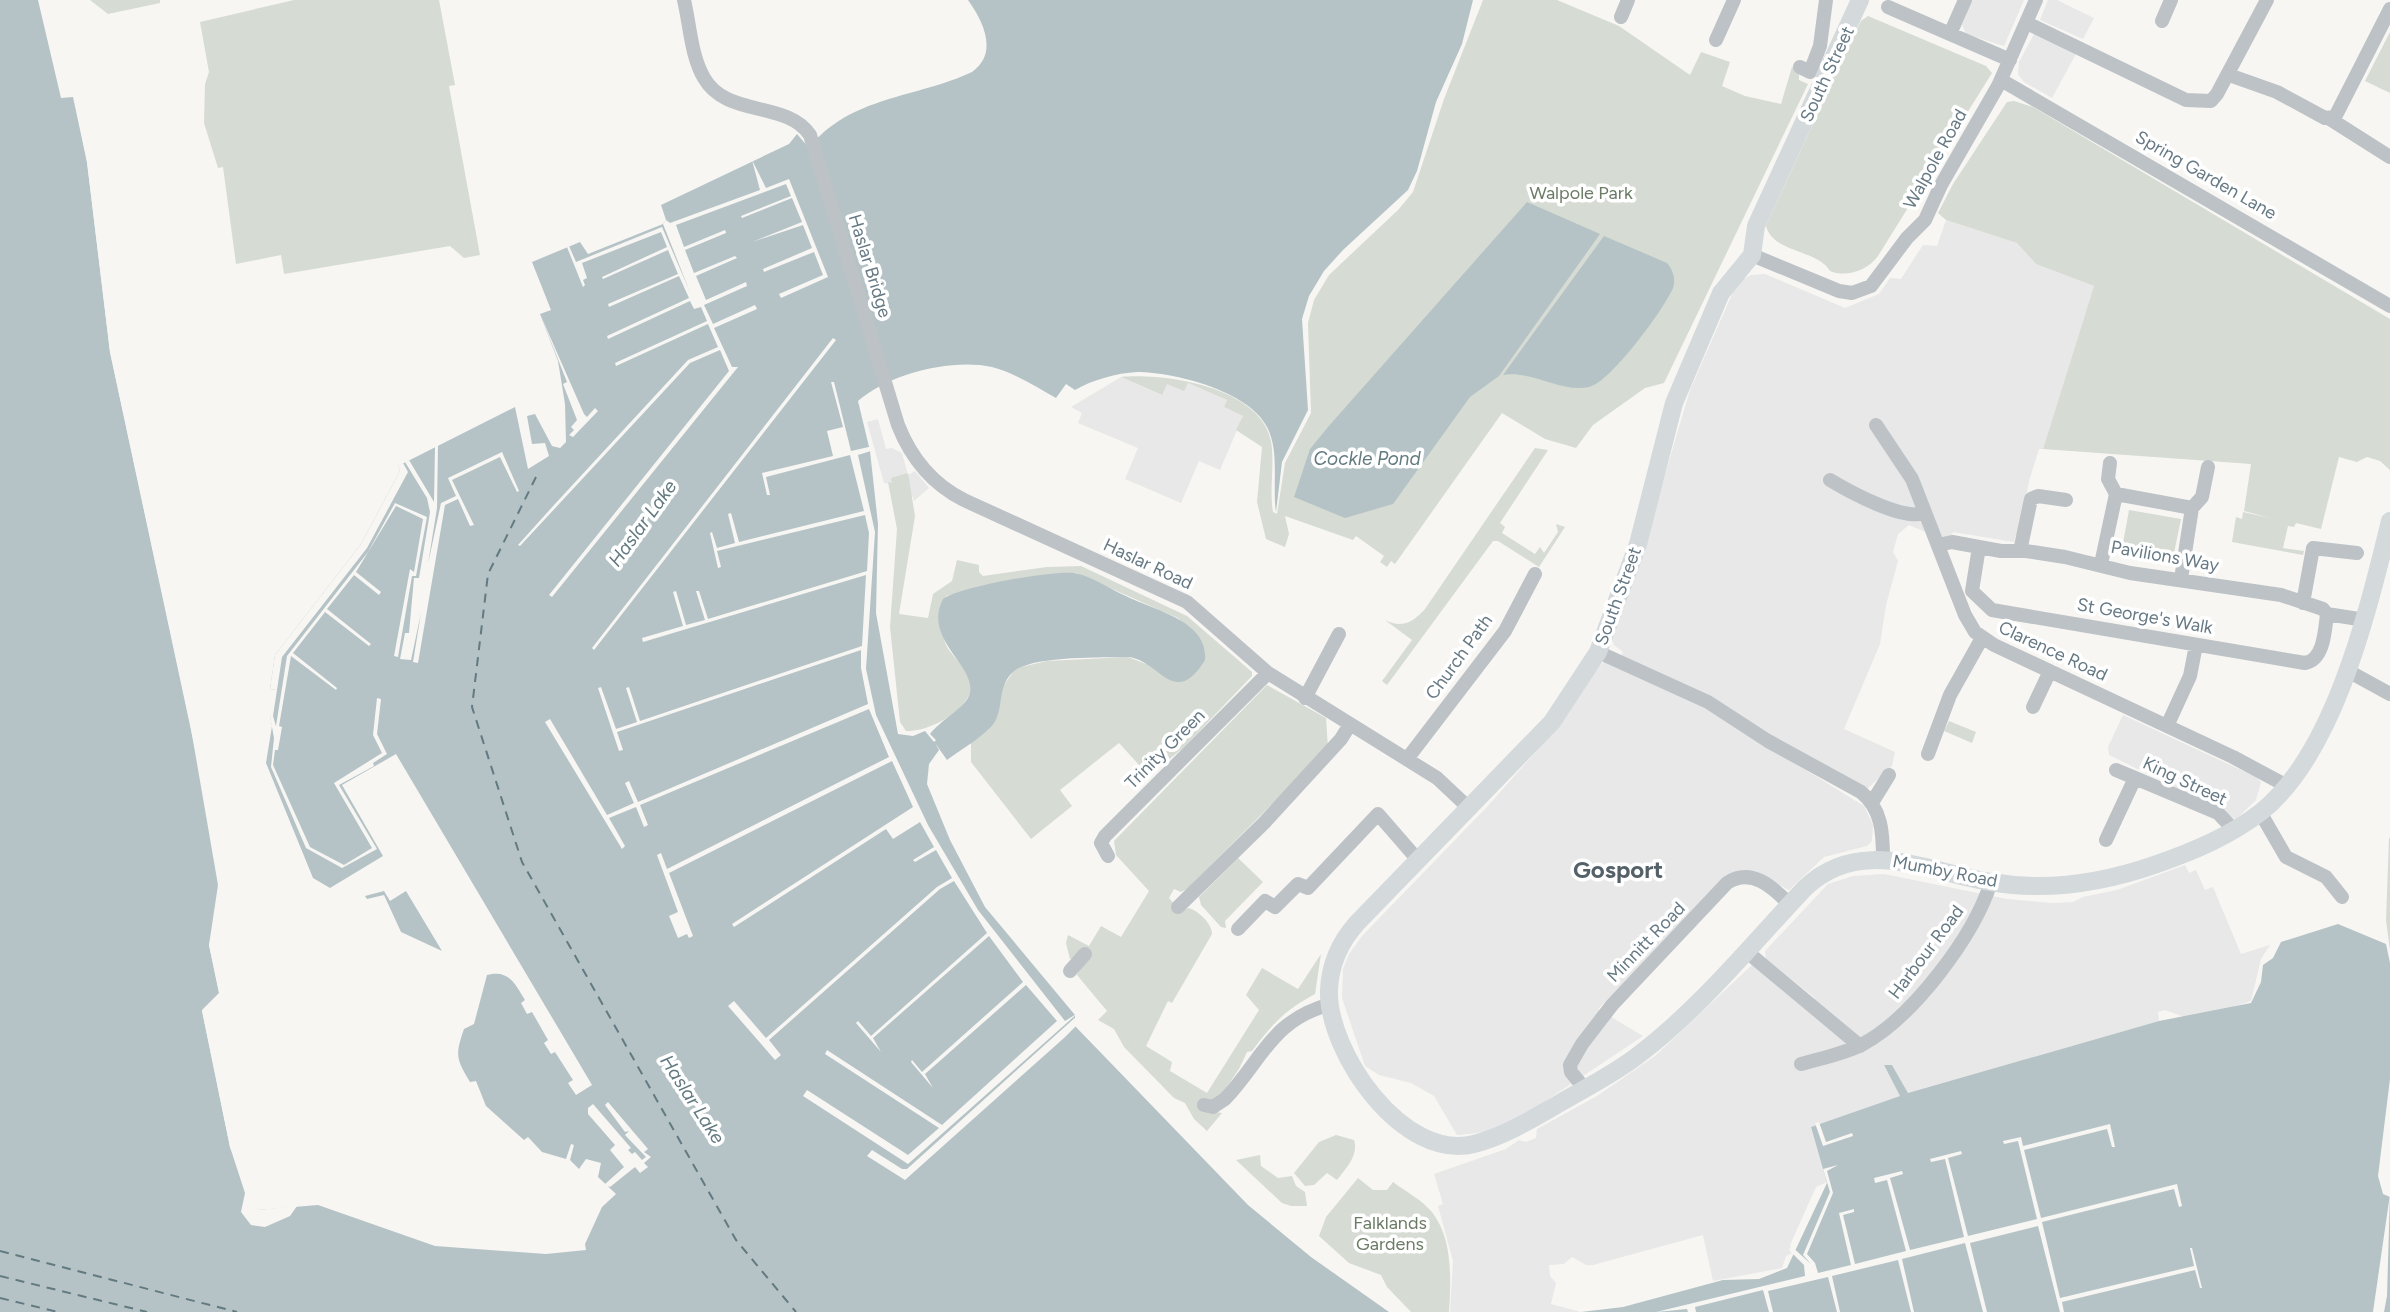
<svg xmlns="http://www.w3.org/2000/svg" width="2390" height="1312" font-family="Figtree,sans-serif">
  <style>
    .built { fill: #e7e8e7 }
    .green { fill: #d6dbd3 }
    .water { fill: #b5c3c6 }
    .pier { fill: #f7f6f3 }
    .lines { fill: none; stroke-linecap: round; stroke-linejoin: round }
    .ferry { stroke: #627a80; stroke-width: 2; stroke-dasharray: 9 7; stroke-linecap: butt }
    .minor { stroke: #bdc2c6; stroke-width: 14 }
    .major { stroke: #d4d9dc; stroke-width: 18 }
    .labels { text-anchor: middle; stroke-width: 7; stroke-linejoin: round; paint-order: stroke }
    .street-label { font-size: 18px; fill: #667984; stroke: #fff }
    .park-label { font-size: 18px; fill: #6b7b65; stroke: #fff }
    .water-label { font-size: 19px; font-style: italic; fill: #627a80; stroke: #fff }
    .district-label { font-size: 24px; font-weight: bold; fill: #546169; stroke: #fff }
  </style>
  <rect width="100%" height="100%" fill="#f7f6f3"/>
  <!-- built -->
  <path class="built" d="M1972 0H2024L2004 46 1966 34 1962 25Z
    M2048 0H2057L2094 18 2083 39 2040 20Z
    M2035 32 2077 52 2052 98 2024 82 2018 74 2019 62Z
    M1946 220 2017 243 2036 264 2094 286 2043 449H2039L2029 481 2019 534H2016L2014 542 1953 532 1951 537 1930 540 1926 532 1909 525 1898 534 1893 552 1898 561 1886 605 1880 644 1844 729 1895 752 1892 766 1867 789 1793 762 1864 806 1873 825 1872 841 1867 846 1824 857 1789 890 1752 871 1678 929 1598 1009 1643 1036 1526 1114 1487 1132 1457 1135 1434 1096 1411 1083 1379 1075 1365 1066 1342 998 1343 969 1349 954 1362 936 1487 807 1555 730 1599 667 1605 661 1618 664 1623 652 1614 645 1611 638 1633 583 1690 390 1737 283 1751 275 1765 274 1845 308 1879 294 1890 278 1901 279 1923 245 1937 246Z
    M1121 377 1161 395 1167 383H1188L1227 400 1224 407 1243 416 1220 470 1199 461 1181 503 1125 479 1138 448 1078 423 1082 413 1071 407Z
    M878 419 886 449 892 448 902 453 908 475 915 471 929 488 914 501 913 497 893 484 884 483 867 422Z
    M2123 715 2256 777 2261 782 2256 800 2236 819 2233 818 2222 810 2109 755 2108 747Z
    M2185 865 2189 873 2196 870 2205 890 2213 887 2241 954 2270 945 2261 959 2251 1001 2223 1010 2184 1017 2165 1010 2158 1012 2159 1021 1908 1093 1892 1065H1884L1900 1096 1811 1127 1827 1182 1816 1187 1790 1245 1793 1248 1792 1253 1786 1256 1782 1268 1713 1281 1703 1235 1593 1265H1586L1572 1257 1564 1264 1549 1265 1550 1276 1556 1283 1551 1304 1581 1312H1450L1453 1261 1438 1206 1443 1204 1434 1174 1506 1149 1519 1140 1526 1142 1536 1138 1537 1129 1597 1096 1655 1056 1755 962 1809 1004 1815 998 1766 959 1765 951 1828 884 1853 876 1884 874 2007 899 2052 903 2073 902 2083 897 2117 890Z"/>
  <!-- green -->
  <path class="green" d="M90 0H160V3L108 14Z
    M294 0H439L455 85 449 86 480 255 464 258 450 246 284 274 281 255 236 264 223 167 218 168 204 123 205 84 209 72 200 22Z
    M1483 0H1557L1619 26 1690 75 1701 52 1730 62 1722 86 1745 96 1781 104 1792 67 1799 72V80L1808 84 1664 383 1645 388 1593 425 1576 448 1545 439 1502 413 1395 564 1391 561 1387 567 1380 562 1384 556 1356 536 1353 540 1285 516 1289 534 1285 547 1266 539 1257 502 1262 447 1236 430 1243 416 1224 407 1227 400 1188 383 1184 391 1167 384 1162 395 1121 377C1166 373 1260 387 1271 441 1275 464 1269 489 1273 512L1277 514 1285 463 1311 413 1308 323 1314 300 1329 275 1398 210 1413 192 1444 99Z
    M1868 16 1986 66 1992 73 1878 256C1868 270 1847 278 1830 271 1817 249 1773 253 1766 226L1853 37 1861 21Z
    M2390 32V93L2365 81Z
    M2014 101 2033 107 2390 319V470L2380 461 2367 457 2357 462 2339 457 2321 529 2296 523 2294 527 2288 526 2283 548 2304 551 2303 555 2232 542 2236 517 2242 519 2243 512 2270 518 2244 511 2251 464 2043 449 2094 286 2036 264 2017 243 1946 220 1938 213 1953 184 2007 102Z
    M1535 448 1548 450 1500 523 1505 527 1502 533 1535 554 1540 547 1544 553 1558 532 1556 524 1565 527 1539 567 1498 541H1493L1387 685 1382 681 1412 640 1385 620C1402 629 1413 622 1425 609Z
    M908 473 915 516 899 614 928 618 933 594 952 581 957 560 979 565V572L983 576 1047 567 1081 566 1187 616 1252 672V676L1184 747 1149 776 1119 743 1060 790 1072 806 1031 839 971 762V741L989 729 997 716 1002 688 1013 672 1021 667 1047 661 1128 657 1146 664 1202 643 1178 618 1076 573 1002 582 946 596C946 609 942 627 944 639 948 657 971 667 971 685 972 710 927 733 906 731L900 722 890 627 897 529 888 482 892 483 891 478Z
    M2129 510 2181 519 2172 563 2121 554Z
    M1267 685 1326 718 1328 748 1187 889 1181 892 1174 889 1169 898 1180 911 1189 908C1198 911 1212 923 1212 934L1172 1003 1168 1001 1166 1005 1146 1046 1172 1062 1170 1071 1207 1093 1259 1010 1246 995 1262 968 1298 989 1321 954 1315 994C1285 1010 1273 1023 1252 1051L1247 1052 1239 1069 1210 1111 1222 1113 1207 1131 1194 1119 1185 1103 1174 1098 1124 1047 1114 1029 1098 1020 1107 1011 1077 975 1089 954 1070 959 1066 943 1068 935 1089 946 1101 926 1121 937 1149 891 1116 855 1114 841Z
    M1949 721 1976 732 1972 743 1944 731Z
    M2389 838H2390V950L2386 920Z
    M1238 858 1263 882 1225 921 1226 928 1221 927 1201 905 1199 897Z
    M1336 1135 1354 1140C1359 1155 1346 1168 1337 1180L1327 1173 1314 1185 1305 1186 1294 1173 1319 1142Z
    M1260 1155 1261 1166 1278 1178 1292 1176 1296 1186 1305 1192 1307 1206H1291L1282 1203 1236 1160Z
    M1358 1178 1373 1190H1387L1393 1182C1405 1191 1422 1200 1432 1212 1453 1239 1451 1280 1449 1312H1411L1387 1287 1381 1275 1349 1263 1319 1236 1326 1217Z"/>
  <!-- water -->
  <path class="water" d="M0 0H54L87 162 110 352 190 723 218 885 209 945 220 997 202 1011 230 1147 258 1210 318 1205 435 1246 546 1254 586 1250 585 1244 602 1207 616 1194 598 1177 601 1163 586 1159 579 1169 570 1160 574 1145 571 1144 566 1159 542 1152 528 1137 524 1140 486 1106 476 1081 470 1082C456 1059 455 1055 464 1029L474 1024 487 975C509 969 515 984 525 1000L521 1003 527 1014 532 1012 548 1040 544 1043 551 1054 555 1052 573 1080 568 1083 576 1095 592 1085 396 754 342 785 383 856 330 888 313 878 266 763 272 726 270 716H273L277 690 270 689 275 655 361 544 400 471 398 466 515 407 528 469 549 456 545 443 532 444 527 416 535 414 552 446 560 448 566 442 565 404 558 361 540 314 551 310 532 262 580 242 588 254 663 224 666 220 661 205 789 144 797 134 809 148C850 96 917 98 972 72 999 53 983 21 968 0H1473L1462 44 1436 102 1417 171 1408 190 1343 250 1324 271 1309 296 1302 319 1308 410 1282 462 1276 512C1272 485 1280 452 1267 427 1249 391 1174 372 1137 372 1117 373 1092 380 1075 390L1066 384 1056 398C1036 387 1015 373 992 367 951 358 889 374 858 401L870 451 878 524 876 613 898 734 913 736 925 731 934 742 936 740 930 734C940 721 962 709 968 698 983 668 921 642 943 599 959 587 1053 570 1074 573 1092 576 1111 590 1128 597 1154 610 1209 621 1205 660 1174 710 1160 660 1128 657 1101 658 1030 655 1012 673 997 688 1004 708 994 723 986 735 959 751 947 760L935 743 939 750 929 764 927 784 950 840 985 907 1075 1015V1026L1248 1205 1311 1257 1389 1312H0Z
    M1527 202 1600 234 1499 376 1470 397 1393 504 1345 518 1294 497 1310 449 1328 427Z
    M1604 236 1667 263C1673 270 1676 279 1673 288 1664 309 1611 382 1589 387 1561 393 1532 370 1503 375Z
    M384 891 390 901 406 891 442 951 401 932 384 895 367 899 365 896Z
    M2338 924 2386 944 2390 963V1079L2378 1176 2383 1194 2390 1197V1312H1581L1623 1307 1723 1280 1759 1279 1787 1268 1827 1183 1811 1127 1900 1096 1884 1065H1892L1908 1093 2159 1021 2251 1003 2261 982 2263 965 2273 958 2281 942Z"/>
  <!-- pier -->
  <path class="pier" d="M38 0H57L90 162 114 351 194 722 209 814 110 352 87 162 73 97 61 98Z
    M752 160 766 188 789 179 828 277 781 298 779 294 823 275 814 252 764 272 763 269 812 248 803 225 752 242 802 222 792 198 742 218 741 216 791 196 786 184 676 225 684 247 725 230 726 233 685 250 694 273 735 256 737 258 696 276 706 300 746 282 747 286 704 305 713 324 755 305 757 309 714 328 732 367H738L552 597 549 595 729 371 720 350 690 363 520 546 518 545 554 505 688 360 718 347 708 324 616 366 615 363 707 321 701 307 694 309 690 301 608 339 607 336 689 298 679 276 609 307 608 304 678 274 668 250 603 279 602 277 667 247 661 232 582 263 587 278 583 280 585 285 583 287 567 247 569 246 576 262 662 227 690 292 663 224 666 220 670 223 760 190Z
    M540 314 584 414 587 417 595 408 598 411 573 437 569 435 574 430 571 427 577 420 563 384 567 382Z
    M833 338 836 340 594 650 592 648Z
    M831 382H834L851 451 873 446 874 450 858 455 875 532 866 669 876 715 928 825 978 910 1065 1021 1078 1013 908 1164 803 1096 807 1090 908 1155 939 1128 825 1054 827 1050 942 1125 1057 1021 1026 985 925 1074 933 1088 911 1062 912 1060 922 1072 1023 982 989 936 873 1038 881 1052 856 1023 858 1021 871 1036 987 933 954 881 940 889 769 1040 781 1055 775 1060 728 1006 734 1001 766 1038 937 887 952 878 936 850 915 862 913 860 934 847 920 822 893 839 886 829 734 927 732 924 913 807 892 761 669 873 693 936 689 938 687 934 678 938 669 916 678 912 657 855 661 853 667 869 889 757 869 709 640 805 648 825 644 827 636 807 609 818 625 846 622 849 545 722 550 719 607 815 634 803 625 783 629 781 638 802 868 704 861 668V650L617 732 623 750 619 751 598 688 601 687 616 729 637 722 626 688 629 687 640 721 862 646 866 575 643 642 642 638 683 626 673 592 676 591 686 625 705 620 696 591H699L708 619 867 571 869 533 865 515 717 551 721 567 718 568 710 533 712 532 717 548 735 543 728 514 731 513 739 542 864 511 850 455 766 477 770 495H767L762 473 833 456 827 431 843 427Z
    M438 445 437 508 428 564 441 503 456 496 448 478 502 452 519 491 517 492 500 457 452 480 474 525 470 526 458 499 445 505 418 663 413 662 421 613 411 660 400 659 405 633H409L414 578H419L430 512 427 498 405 462 409 460 434 502 435 447Z
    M403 463 408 472 367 548 282 657 277 690 270 689 275 655 361 544 400 471 398 466Z
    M395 503 427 517 416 576H412L398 657 394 656 410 569 414 572 423 519 396 506 356 572 381 592 379 595 354 575 327 609 371 644 369 646 325 612 293 653 337 688 336 690 291 656 279 726 282 727 278 750H275L273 765 310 847 344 865 372 848 334 783 382 753 373 735 377 698 381 699 377 734 387 754 373 763 374 766 339 785 377 849 342 868 306 848 271 767 274 738 270 716H273L276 726 287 656 368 552Z
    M219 902 213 944 223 997 206 1012 234 1146 255 1195 258 1210 297 1206 290 1216 265 1227 251 1225 241 1212 245 1193 230 1147 202 1010 219 993 209 945Z
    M1078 1015V1024L1064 1038 905 1180 867 1156 872 1150 902 1169H907Z
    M608 1102 648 1149 644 1152 651 1157 644 1163 648 1167 640 1173 635 1167 610 1187 604 1185 624 1167 610 1150 615 1145 588 1114V1108L593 1104 631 1148 628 1150 632 1154 635 1152 642 1160 646 1157 625 1135 629 1131 625 1132 605 1105Z
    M1819 1122 1826 1142 1852 1133 1853 1136 1823 1146 1815 1123Z
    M2110 1124 2115 1147H2112L2107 1129 2024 1150 2041 1218 2177 1184 2182 1206 2179 1207 2174 1189 2042 1222 2060 1298 2194 1266 2190 1248H2192L2202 1288H2200L2195 1270 2062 1302 2064 1312H2060L2038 1226 1970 1243 1987 1312H1983L1965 1243 1902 1259 1914 1312H1911L1898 1260 1832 1276 1840 1312H1837L1828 1277 1768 1291 1773 1312H1769L1763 1290 1695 1307 1696 1312H1688L1687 1309 1656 1312 1805 1276 1804 1265 1789 1250 1791 1246 1811 1264 1803 1255 1830 1192 1823 1169 1838 1165 1827 1171 1833 1193 1807 1254 1815 1263 1818 1273 1851 1265 1839 1213 1854 1209V1212L1843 1215 1855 1264 1906 1251 1887 1180 1875 1183 1874 1178 1902 1171 1903 1174 1890 1178 1910 1250 1964 1237 1945 1159 1931 1162 1930 1159 1961 1151 1962 1154 1948 1158 1968 1236 2037 1219 2018 1141 2004 1144 2003 1141 2021 1137 2023 1146Z
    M2390 1194 2387 1296 2384 1312H2373Z"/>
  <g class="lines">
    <!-- ferry -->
    <path class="ferry" d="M536 477 488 574 472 707 522 862 736 1240 796 1312
      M0 1251 237 1312
      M0 1276 147 1312
      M0 1298 58 1312"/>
    <!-- minor -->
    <path class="minor" d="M684 0C690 25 691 56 704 78 727 118 786 100 810 135L898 425C911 458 932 484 964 500L1187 602 1268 673 1437 778 1470 809
      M1888 7 2010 60
      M1621 17 1628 0
      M2162 21 2171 0
      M2027 23 2186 100 2211 101 2217 94 2267 0
      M1950 34 1965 0
      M1716 40 1734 0
      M1800 67 1810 72 1820 46 1826 0
      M2229 75 2277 92 2325 118 2335 117 2390 9
      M2001 80 2390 306
      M2330 119 2390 157
      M1752 255 1839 291 1852 293 1871 286 1907 238 1925 220 1941 185 1998 86 2036 0
      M1876 425 1912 479 1965 615 1975 632 1994 645 2233 757 2287 786
      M1830 480C1850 492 1903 521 1925 513
      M2116 494 2192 508
      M1938 545 1952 542 2001 551H2026L2065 557 2130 573 2281 595 2323 609 2327 614 2365 620
      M1979 547 1972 591 1992 610 2305 663C2324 660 2325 630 2327 614
      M2020 551 2031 499 2038 496 2066 500
      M2101 564 2116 494 2108 479 2110 463
      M2181 579 2192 508 2202 497 2208 467
      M2303 603 2313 548 2357 553
      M1598 652 1708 702 1768 741 1861 792C1882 809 1883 833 1883 859
      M2348 671 2390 694
      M1305 698 1339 634
      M2033 707 2050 671
      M2167 726 2190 676 2196 645
      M1928 754 1950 695 1982 638
      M1407 759 1505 631 1535 574
      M2116 770 2218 813 2234 830
      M1873 801 1889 775
      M2260 812 2286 857 2326 877 2342 897
      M2106 840 2135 778
      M1108 856 1101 843 1105 836 1268 673
      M1178 907 1264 823 1341 739 1349 726
      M1238 929 1265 901 1275 907 1298 884 1308 888 1378 814 1418 860
      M1746 951 1860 1046
      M1070 971 1085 954
      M1801 1064C1822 1058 1844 1054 1863 1044 1913 1017 1974 936 1991 882
      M1585 1089 1571 1072 1570 1065 1582 1044 1612 1005 1727 883C1751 867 1773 887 1789 904
      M1204 1105 1213 1107 1225 1099C1263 1059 1271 1020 1331 1004"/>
    <!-- major -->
    <path class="major" d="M1860 0 1756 226 1752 255 1721 293 1674 403 1638 544 1598 652 1552 722 1357 923C1340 942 1330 965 1329 990 1327 1052 1403 1162 1474 1144 1505 1136 1532 1119 1560 1103 1587 1087 1616 1073 1641 1053 1702 1006 1752 944 1805 888 1860 835 1927 872 1991 882 2048 892 2103 883 2157 864 2194 851 2230 836 2261 812 2335 753 2368 610 2390 521"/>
  </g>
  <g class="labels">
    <!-- street labels -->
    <g class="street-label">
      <text transform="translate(1827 74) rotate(-65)" y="6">South Street</text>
      <text transform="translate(1935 159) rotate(-61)" y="6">Walpole Road</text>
      <text transform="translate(2206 175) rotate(30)" y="6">Spring Garden Lane</text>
      <text transform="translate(870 266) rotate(73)" y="6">Haslar Bridge</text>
      <text transform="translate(2165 556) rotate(10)" y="6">Pavilions Way</text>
      <text transform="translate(1148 564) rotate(25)" y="6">Haslar Road</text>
      <text transform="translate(1618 596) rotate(-70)" y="6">South Street</text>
      <text transform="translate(2145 616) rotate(10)" y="6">St George's Walk</text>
      <text transform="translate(2053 651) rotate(25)" y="6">Clarence Road</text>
      <text transform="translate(1459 657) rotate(-54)" y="6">Church Path</text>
      <text transform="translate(1165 749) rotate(-45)" y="6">Trinity Green</text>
      <text transform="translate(2185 781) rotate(25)" y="6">King Street</text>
      <text transform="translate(1945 871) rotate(11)" y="6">Mumby Road</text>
      <text transform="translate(1646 942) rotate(-46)" y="6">Minnitt Road</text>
      <text transform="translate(1926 952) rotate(-53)" y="6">Harbour Road</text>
    </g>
    <!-- park labels -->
    <g class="park-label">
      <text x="1581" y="199">Walpole Park</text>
      <text x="1390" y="1229">Falklands<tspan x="1390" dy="21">Gardens</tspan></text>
    </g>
    <!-- water labels -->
    <g class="water-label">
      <text x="1367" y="465">Cockle Pond</text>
      <text transform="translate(642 523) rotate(-54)" y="7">Haslar Lake</text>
      <text transform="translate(693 1099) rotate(57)" y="7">Haslar Lake</text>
    </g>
    <!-- district labels -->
    <g class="district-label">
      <text x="1618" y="878">Gosport</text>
    </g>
  </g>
</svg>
